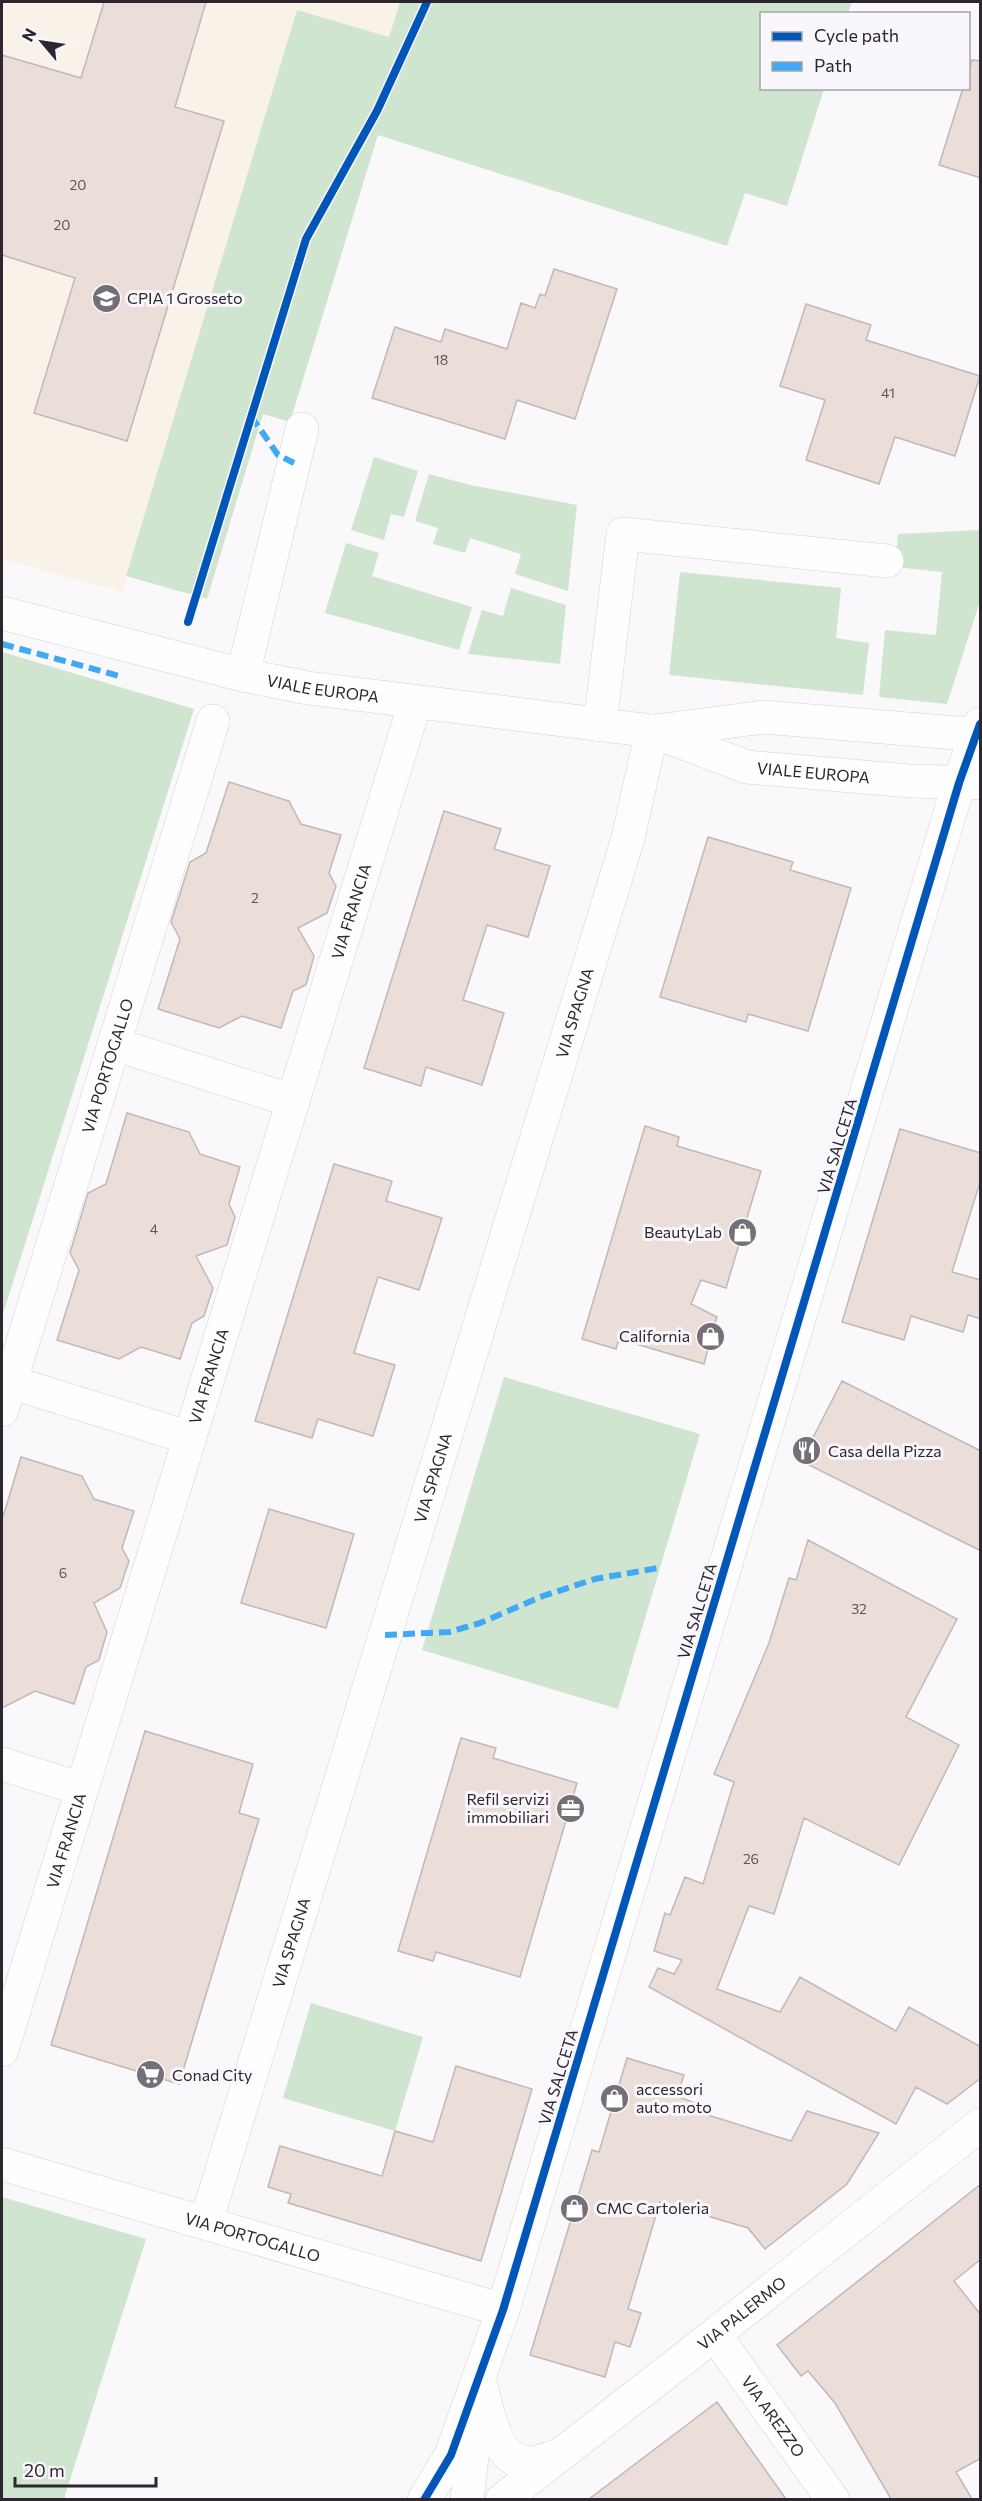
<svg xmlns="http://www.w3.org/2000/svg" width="982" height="2501" font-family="Commissioner,sans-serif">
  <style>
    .education { fill: #f9f2e8 }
    .green { fill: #d0e5d0 }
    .building { fill: #ebddd8; stroke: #bfb9b8; stroke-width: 1.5 }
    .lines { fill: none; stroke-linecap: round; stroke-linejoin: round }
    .minor-casing { stroke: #d6d2d8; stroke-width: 34 }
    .major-casing { stroke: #d6d2d8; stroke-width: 34 }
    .minor { stroke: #fefefe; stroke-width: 33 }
    .major { stroke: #fefefe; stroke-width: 33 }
    .quiet { stroke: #3fa9f5; stroke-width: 6; stroke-dasharray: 12 6; stroke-linecap: butt }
    .cycleway-casing { stroke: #faf7fc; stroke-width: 11 }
    .cycleway { stroke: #0057b8; stroke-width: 8 }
    .labels { text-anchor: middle; stroke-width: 6; stroke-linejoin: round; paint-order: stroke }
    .number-label { font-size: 14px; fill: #5c545a }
    .poi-label { font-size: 16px; fill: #2c2630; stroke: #faf7fc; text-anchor: start }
    .street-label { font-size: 16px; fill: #2c2630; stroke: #faf7fc }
  </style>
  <rect width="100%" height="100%" fill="#faf8fb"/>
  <!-- education -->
  <path class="education" d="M2 2H400L389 38 297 10 122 592 2 559Z"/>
  <!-- green -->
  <path class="green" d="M400 2H852L848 13 762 14V88L824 89 787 206 745 193 727 246 378 135 290 422 263 414 207 599 126 576 297 10 389 37Z
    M374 457 418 471 404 517 391 514 384 540 351 530Z
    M429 474 470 485 577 505 568 591 515 574 521 554 470 538 465 553 433 544 438 528 415 521Z
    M980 530V601L947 704 879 697 885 630 936 635 942 572 895 567 898 534Z
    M346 543 379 553 372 576 472 607 459 650 325 613Z
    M680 572 841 588 836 638 869 643 863 695 669 675Z
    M511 588 566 605 560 664 468 654 482 610 503 616Z
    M2 652 194 709 2 1317Z
    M504 1377 700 1434 618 1709 422 1650Z
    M311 2003 423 2037 395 2131 283 2098Z
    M2 2197 146 2239 64 2499H2Z"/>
  <!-- building -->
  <path class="building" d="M104 2H206L175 107 224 121 127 441 34 413 75 278 2 255V55L81 78Z
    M972 60 981 61V178L939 165 963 88H969V71Z
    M554 269 617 289 575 419 517 400 505 439 372 398 395 327 441 342 445 329 507 349 521 303 535 308 540 294 545 296Z
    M806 304 871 325 866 340 980 376 955 456 895 437 879 484 806 460 825 400 780 386Z
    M229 782 289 801 301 824 341 835 329 873 336 886 327 913 298 928 314 956 306 985 293 991 281 1028 242 1016 219 1028 158 1009 180 939 171 922 190 862 206 853Z
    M444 811 501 829 494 849 550 866 528 937 487 925 463 1000 504 1013 482 1085 426 1067 421 1086 364 1068Z
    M708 837 793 862 790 870 851 888 808 1031 748 1014 746 1022 660 997Z
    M127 1113 189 1132 200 1154 240 1167 229 1204 235 1217 227 1245 196 1256 213 1288 204 1316 192 1323 180 1359 141 1347 119 1359 57 1340 79 1270 70 1253 88 1193 106 1184Z
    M645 1126 679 1137 677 1146 761 1171 726 1288 701 1280 691 1304 717 1317 704 1364 619 1339 616 1349 582 1339Z
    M900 1129 981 1153V1179L952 1272 981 1280V1319L968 1315 963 1332 911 1316 904 1340 842 1322Z
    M334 1164 392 1181 386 1201 442 1218 419 1290 378 1277 354 1353 395 1365 373 1436 318 1419 312 1438 255 1421Z
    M842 1381 981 1451V1551L801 1461Z
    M21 1457 82 1476 94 1499 134 1511 122 1548 129 1561 120 1588 94 1603 107 1632 99 1660 86 1667 74 1704 35 1691 2 1708V1520Z
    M269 1509 354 1534 326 1628 241 1603Z
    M808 1540 957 1619 906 1717 959 1745 899 1865 804 1818 774 1914 749 1906 717 1989 780 2012 800 1977 896 2031 909 2007 981 2047V2078L947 2104 916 2087 896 2124 649 1987 658 1968 674 1974 682 1960 654 1951 665 1913 670 1915 685 1877 703 1884 734 1782 714 1774 769 1643 789 1578 796 1580Z
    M145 1731 253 1764 239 1813 259 1819 179 2084 51 2045Z
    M461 1738 496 1748 493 1758 577 1783 520 1977 436 1952 433 1961 398 1951Z
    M627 2058 684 2075 677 2096 697 2104 695 2111 791 2141 807 2111 879 2133 847 2184 765 2249 748 2228 660 2202 628 2309 641 2313 630 2347 615 2342 605 2377 530 2355 592 2150 599 2152Z
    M456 2066 532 2089 481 2261 288 2203 291 2194 268 2187 280 2146 382 2176 395 2131 433 2142Z
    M981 2184V2259L954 2281 981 2315V2458L956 2472 972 2499H891L835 2403 808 2371 801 2376 777 2345Z
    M717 2402 786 2499H589L688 2424Z"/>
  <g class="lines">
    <defs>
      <g id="minor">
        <path d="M243 675 302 429"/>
        <path d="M600 725 623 534 887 561"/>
        <path d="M114 1044 293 1101"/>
        <path d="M10 1382 190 1438"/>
        <path id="s1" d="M2 1410 213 721"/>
        <path d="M2 1764 82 1789"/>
        <path id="s2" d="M2 2050 415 703"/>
        <path id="s3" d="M2 2164 503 2310"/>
        <path id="s4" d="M206 2222 628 838 652 731"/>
        <path id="s5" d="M715 2335 833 2500"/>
        <path d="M480 2380C486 2405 494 2462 528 2463 538 2463 551 2457 560 2455"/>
        <path d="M424 2500 451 2455 503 2310 959 783 980 724"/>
        <path d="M467 2500 476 2423"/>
        <path id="s6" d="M502 2500 681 2361 980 2125"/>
      </g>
      <g id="major">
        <path id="s7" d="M2 613 243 675 308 688 652 731 747 767 910 781 980 783"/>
        <path d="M657 731 763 717 980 735"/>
      </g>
    </defs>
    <!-- minor casing -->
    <use href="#minor" class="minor-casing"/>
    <!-- major casing -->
    <use href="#major" class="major-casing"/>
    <!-- minor -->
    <use href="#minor" class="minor"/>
    <!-- major -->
    <use href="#major" class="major"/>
    <!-- quiet -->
    <path class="quiet" d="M251 416 278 455 294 463
      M2 644 123 677
      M385 1635 449 1632 480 1623 543 1596 595 1579 658 1568"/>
    <defs>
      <path id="cycleway" d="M188 622 306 239 377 111 427 2
        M424 2500 451 2455 503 2310 959 783 980 724"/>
    </defs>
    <!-- cycleway casing -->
    <use href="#cycleway" class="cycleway-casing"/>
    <!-- cycleway -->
    <use href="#cycleway" class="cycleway"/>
  </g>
  <!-- icons -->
  <defs>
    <symbol id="school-disc" viewBox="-11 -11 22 22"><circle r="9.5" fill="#747077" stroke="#faf7fc"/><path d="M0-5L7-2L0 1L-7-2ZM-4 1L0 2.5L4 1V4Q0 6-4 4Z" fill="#fff"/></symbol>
    <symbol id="shop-disc" viewBox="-11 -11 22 22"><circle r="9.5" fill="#747077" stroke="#faf7fc"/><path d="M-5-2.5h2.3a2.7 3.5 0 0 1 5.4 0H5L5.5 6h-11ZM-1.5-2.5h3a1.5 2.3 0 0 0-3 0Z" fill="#fff"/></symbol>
    <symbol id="restaurant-disc" viewBox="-11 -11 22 22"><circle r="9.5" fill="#747077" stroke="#faf7fc"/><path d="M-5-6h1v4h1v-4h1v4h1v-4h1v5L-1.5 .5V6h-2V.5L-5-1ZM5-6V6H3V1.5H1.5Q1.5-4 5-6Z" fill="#fff"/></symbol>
    <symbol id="office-disc" viewBox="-11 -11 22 22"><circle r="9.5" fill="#747077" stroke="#faf7fc"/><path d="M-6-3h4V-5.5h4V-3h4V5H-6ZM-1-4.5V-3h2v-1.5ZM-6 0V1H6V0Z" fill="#fff"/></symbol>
    <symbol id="supermarket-disc" viewBox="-11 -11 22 22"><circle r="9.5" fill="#747077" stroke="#faf7fc"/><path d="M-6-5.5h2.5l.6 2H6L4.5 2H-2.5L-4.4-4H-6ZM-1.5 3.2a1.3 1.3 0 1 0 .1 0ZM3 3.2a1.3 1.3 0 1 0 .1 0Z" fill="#fff"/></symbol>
  </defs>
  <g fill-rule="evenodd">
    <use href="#school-disc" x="90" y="282" width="33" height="33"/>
    <use href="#shop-disc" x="726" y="1216" width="33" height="33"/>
    <use href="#shop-disc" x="694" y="1320" width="33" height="33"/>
    <use href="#restaurant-disc" x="790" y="1434" width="33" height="33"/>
    <use href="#office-disc" x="554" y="1792" width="33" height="33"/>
    <use href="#supermarket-disc" x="134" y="2058" width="33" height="33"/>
    <use href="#shop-disc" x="598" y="2082" width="33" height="33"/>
    <use href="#shop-disc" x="558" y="2192" width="33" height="33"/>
  </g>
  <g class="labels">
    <!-- number labels -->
    <g class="number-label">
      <text x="78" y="190">20</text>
      <text x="62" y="230">20</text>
      <text x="441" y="365">18</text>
      <text x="888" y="398">41</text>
      <text x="255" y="903">2</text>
      <text x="154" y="1234">4</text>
      <text x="63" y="1578">6</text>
      <text x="859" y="1614">32</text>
      <text x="751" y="1864">26</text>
    </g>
    <!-- poi labels -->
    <g class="poi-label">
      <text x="127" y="304">CPIA 1 Grosseto</text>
      <text x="722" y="1238" text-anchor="end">BeautyLab</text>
      <text x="690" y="1342" text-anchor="end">California</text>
      <text x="828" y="1457">Casa della Pizza</text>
      <text x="549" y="1805" text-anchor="end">Refil servizi<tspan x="549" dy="18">immobiliari</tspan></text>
      <text x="172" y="2081">Conad City</text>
      <text x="636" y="2095">accessori<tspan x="636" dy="18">auto moto</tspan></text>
      <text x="596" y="2214">CMC Cartoleria</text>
    </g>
    <!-- street labels -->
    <g class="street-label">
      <text dy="6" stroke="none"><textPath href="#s7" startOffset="330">VIALE EUROPA</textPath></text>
      <text dy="6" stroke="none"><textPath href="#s7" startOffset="830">VIALE EUROPA</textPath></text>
      <text dy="6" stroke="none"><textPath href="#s2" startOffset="1191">VIA FRANCIA</textPath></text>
      <text dy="6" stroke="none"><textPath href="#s4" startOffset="1264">VIA SPAGNA</textPath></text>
      <text dy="6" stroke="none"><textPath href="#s1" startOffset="360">VIA PORTOGALLO</textPath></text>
      <text transform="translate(837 1146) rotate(-73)" y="6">VIA SALCETA</text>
      <text dy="6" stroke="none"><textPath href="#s2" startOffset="705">VIA FRANCIA</textPath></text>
      <text dy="6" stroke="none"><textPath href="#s4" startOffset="778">VIA SPAGNA</textPath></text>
      <text transform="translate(697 1611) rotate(-73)" y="6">VIA SALCETA</text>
      <text dy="6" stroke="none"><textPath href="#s2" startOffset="219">VIA FRANCIA</textPath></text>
      <text dy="6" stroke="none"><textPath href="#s4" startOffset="292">VIA SPAGNA</textPath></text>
      <text transform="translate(558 2077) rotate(-73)" y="6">VIA SALCETA</text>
      <text dy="6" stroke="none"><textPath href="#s3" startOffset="261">VIA PORTOGALLO</textPath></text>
      <text dy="6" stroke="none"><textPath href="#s6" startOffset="304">VIA PALERMO</textPath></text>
      <text dy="6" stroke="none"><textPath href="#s5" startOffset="100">VIA AREZZO</textPath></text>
    </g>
  </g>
  <!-- border -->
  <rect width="982" height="2501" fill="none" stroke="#2c2630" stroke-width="6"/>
  <!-- legend -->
  <rect x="760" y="12" width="210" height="78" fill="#faf7fc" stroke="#a8a3aa" stroke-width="1.5"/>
  <rect x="772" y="32" width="30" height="9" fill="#0057b8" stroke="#a8a3aa" stroke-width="1.5"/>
  <text x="814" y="42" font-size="18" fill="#2c2630">Cycle path</text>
  <rect x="772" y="62" width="30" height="9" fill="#3fa9f5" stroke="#a8a3aa" stroke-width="1.5"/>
  <text x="814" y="72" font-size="18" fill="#2c2630">Path</text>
  <!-- north arrow -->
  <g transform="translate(42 42) rotate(299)" stroke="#faf7fc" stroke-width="4.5" paint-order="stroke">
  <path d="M0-4.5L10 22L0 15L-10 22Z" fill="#2c2630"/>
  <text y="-9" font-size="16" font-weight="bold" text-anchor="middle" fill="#2c2630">N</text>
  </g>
  <!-- scale -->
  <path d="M15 2477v9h141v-9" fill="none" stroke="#2c2630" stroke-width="3"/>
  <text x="24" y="2477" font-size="18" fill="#2c2630" stroke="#faf7fc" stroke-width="4.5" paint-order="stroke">20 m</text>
</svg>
